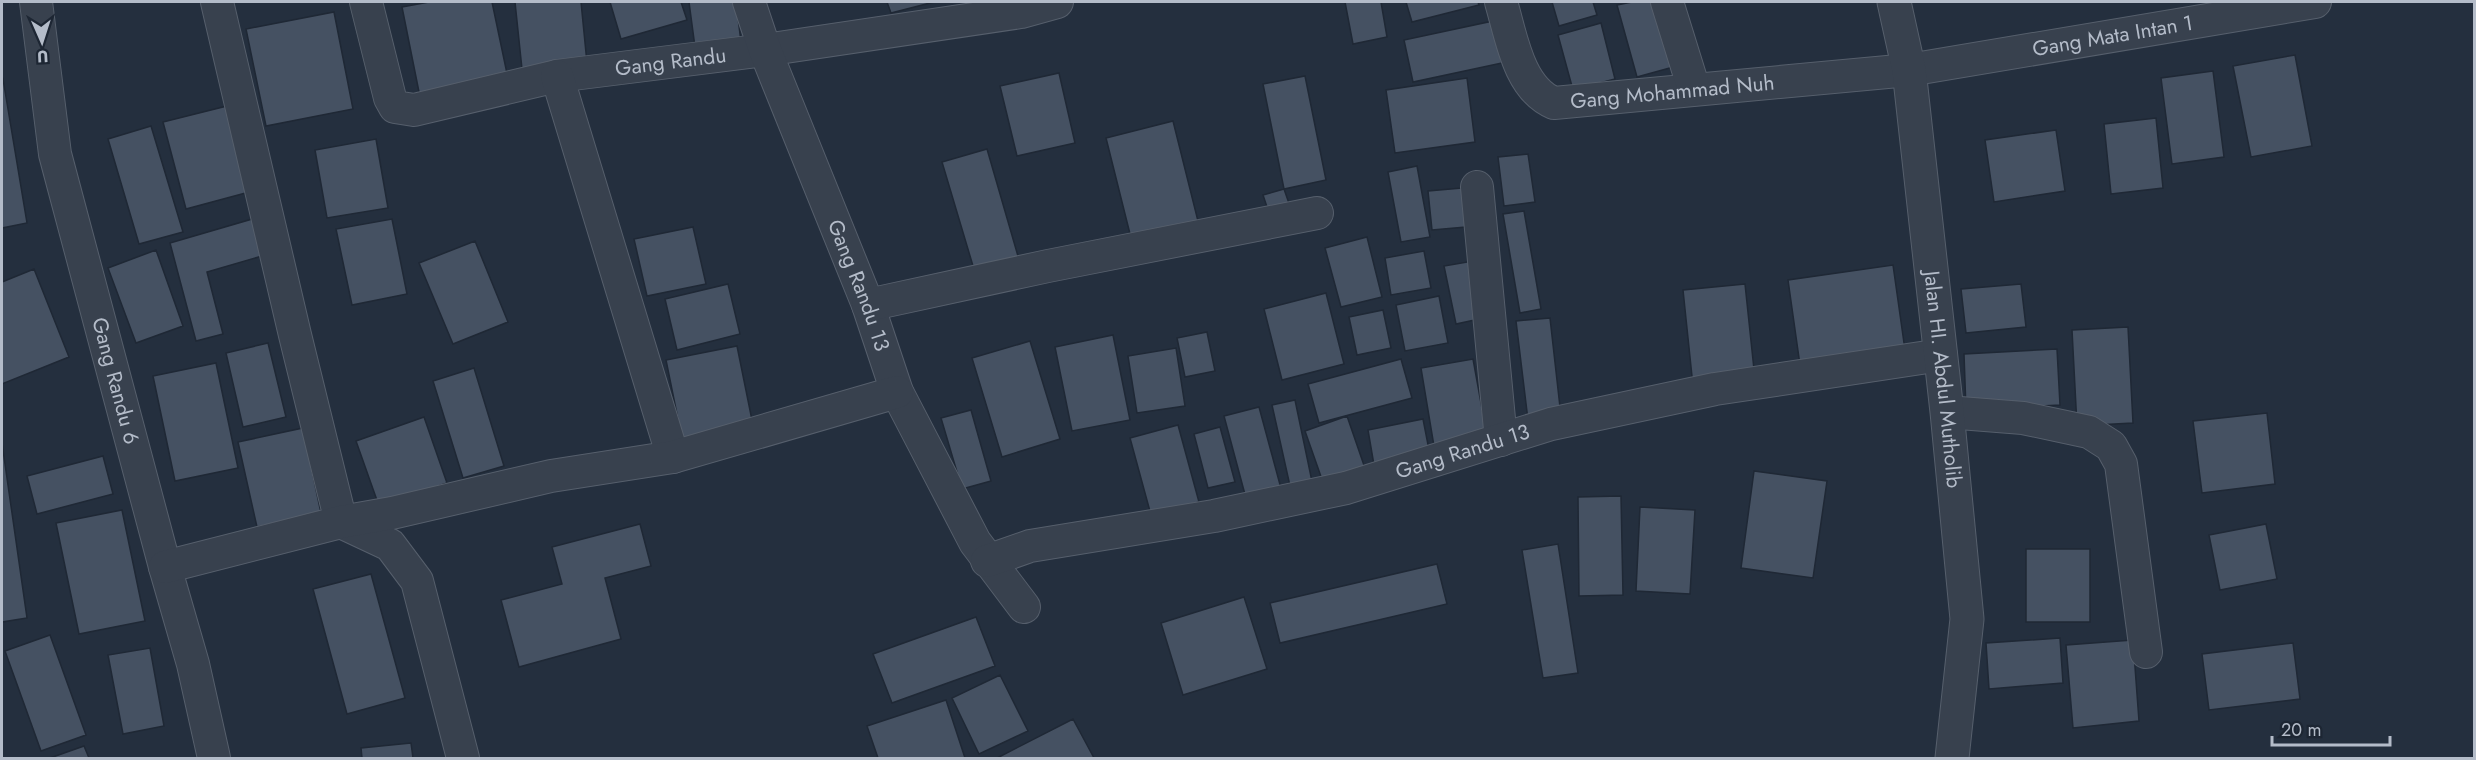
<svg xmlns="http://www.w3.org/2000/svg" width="2476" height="760" font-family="Jost,sans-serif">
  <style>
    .building { fill: #455162; stroke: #1f2835; stroke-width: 1.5 }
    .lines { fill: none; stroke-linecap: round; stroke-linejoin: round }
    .minor-casing { stroke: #565f6c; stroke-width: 34 }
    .tertiary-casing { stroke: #565f6c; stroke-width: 35 }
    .minor { stroke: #38414e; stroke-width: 32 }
    .tertiary { stroke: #38414e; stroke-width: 33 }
    .labels { text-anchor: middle; stroke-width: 4.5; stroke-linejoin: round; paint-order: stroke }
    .street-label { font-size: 21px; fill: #b4bcc9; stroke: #1d2633 }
  </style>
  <rect width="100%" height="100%" fill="#242f3e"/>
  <!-- building -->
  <path class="building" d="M429 2H492L509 83 421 102 402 7Z
    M515 2H581L587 63 522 69Z
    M610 2H681L687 20 621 39Z
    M689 2H736L741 42 695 47Z
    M887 2H934L891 13Z
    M1345 2H1381L1387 37 1353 44Z
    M1406 2H1478L1479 5 1412 22Z
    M1552 2H1593L1597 15 1559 26Z
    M1632 2H1659L1677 66 1637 77 1617 5Z
    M334 12 353 109 266 126 246 29Z
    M1493 21 1502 63 1413 82 1404 40Z
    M1601 23 1615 79 1573 90 1558 35Z
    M2295 55 2312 146 2251 157 2233 66Z
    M2213 71 2224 157 2172 164 2161 78Z
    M1059 73 1075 143 1017 156 1000 86Z
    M1305 76 1326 180 1284 189 1263 84Z
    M1467 78 1475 142 1395 153 1386 90Z
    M3 79 27 223 2 228V80Z
    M231 105 253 191 186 209 163 122Z
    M2156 118 2163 188 2111 194 2104 124Z
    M1173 121 1198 221 1131 238 1106 138Z
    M151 126 183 232 139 244 108 139Z
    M2056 130 2065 191 1994 202 1985 140Z
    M376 139 388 208 327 218 315 150Z
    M987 149 1020 263 976 276 942 162Z
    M1528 154 1535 202 1504 206 1498 157Z
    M1417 166 1430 237 1401 242 1388 172Z
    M1462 188 1466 227 1432 230 1428 191Z
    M1284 189 1292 212 1271 219 1263 195Z
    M1524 211 1541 309 1520 313 1503 214Z
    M259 217 269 254 207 272 223 334 196 341 170 243Z
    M392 219 407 294 352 305 336 229Z
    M693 227 706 284 647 296 634 239Z
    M1367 237 1382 297 1341 307 1325 248Z
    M475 241 508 322 453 344 419 263Z
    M156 250 183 326 136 343 108 268Z
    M1424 251 1431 288 1391 295 1385 258Z
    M1473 261 1484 318 1456 324 1444 266Z
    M1893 265 1905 350 1800 365 1788 280Z
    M34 269 69 357 2 384V282Z
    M728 284 740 334 677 350 665 299Z
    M1745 284 1755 379 1693 386 1683 290Z
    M2021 284 2026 327 1966 333 1961 289Z
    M1326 293 1344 364 1282 380 1264 309Z
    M1439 296 1448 343 1405 351 1396 305Z
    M1383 310 1391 348 1357 355 1349 317Z
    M1550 318 1561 416 1528 420 1516 321Z
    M2128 327 2133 423 2077 426 2072 330Z
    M1207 332 1215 371 1185 377 1177 338Z
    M1113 335 1130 420 1072 431 1055 347Z
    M1030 341 1060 439 1002 457 972 358Z
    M268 343 286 417 243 427 226 353Z
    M737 346 754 430 683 444 666 360Z
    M1176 348 1185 406 1137 413 1128 356Z
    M2057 349 2060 405 1966 410 1964 354Z
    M1401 359 1412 398 1319 423 1308 384Z
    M1473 359 1487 436 1434 446 1421 368Z
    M216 363 238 468 175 481 153 376Z
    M474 368 504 466 463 478 433 381Z
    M1295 400 1314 491 1292 495 1272 405Z
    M1259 407 1282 492 1247 502 1224 416Z
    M971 410 991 481 962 489 941 418Z
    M2267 413 2275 484 2202 493 2193 421Z
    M1347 416 1367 474 1325 488 1305 431Z
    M424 417 447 483 379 506 356 441Z
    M1423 419 1431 460 1375 471 1368 430Z
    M1178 425 1199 502 1151 515 1130 438Z
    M1220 427 1235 482 1208 488 1194 434Z
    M303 428 321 513 257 527 238 442Z
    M2 443 27 618 2 622Z
    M103 456 113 494 37 514 27 476Z
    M1754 471 1827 481 1813 578 1741 568Z
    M1621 496 1623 595 1579 596 1578 497Z
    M1640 507 1695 510 1690 594 1636 591Z
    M122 510 145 621 79 634 56 523Z
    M640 524 651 566 605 578 621 639 519 667 501 600 562 584 552 547Z
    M2266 524 2277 579 2220 590 2209 535Z
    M1558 544 1578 673 1543 678 1522 550Z
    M2026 549H2090V622H2026Z
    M1437 564 1447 604 1280 643 1270 603Z
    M371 574 405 698 347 714 313 589Z
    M1244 597 1267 669 1183 695 1161 623Z
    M976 617 995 666 892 703 873 654Z
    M50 635 86 735 41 751 5 651Z
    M2060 638 2063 683 1989 689 1986 643Z
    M2133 640 2139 721 2073 728 2066 645Z
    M2293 643 2300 699 2209 710 2202 654Z
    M150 648 164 726 123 734 108 655Z
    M1000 675 1028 731 979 754 952 698Z
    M946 700 965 758H878L867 726Z
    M1073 719 1094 758H1000L999 757Z
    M411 743 413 758H362L361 748Z
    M84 746 89 758H50Z"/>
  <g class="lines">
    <defs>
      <g id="minor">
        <path id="s1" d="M36 2 55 154 165 567 193 664 214 758"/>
        <path d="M217 2 295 335 341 522"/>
        <path id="s2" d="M366 2 390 98 395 107 414 110 557 76 765 50 1021 12 1057 2"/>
        <path id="s3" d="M749 2 765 50 868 305 897 392 975 542 1024 607"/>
        <path id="s4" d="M1501 2C1511 35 1518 88 1554 103L1909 70 2315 2"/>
        <path d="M1667 2 1694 89"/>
        <path d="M557 76 673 457"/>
        <path d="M1477 187 1501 440"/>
        <path d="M868 305 1048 266 1317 213"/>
        <path d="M1947 412 2023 418 2089 432 2111 446 2121 464 2146 652"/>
        <path d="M341 522 390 545 417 581 463 758"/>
        <path id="s5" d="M987 561 1030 546 1214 516 1346 488 1551 424 1715 389 1941 355"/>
        <path d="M165 567 341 522 392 513 551 476 673 457 897 392"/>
      </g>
      <g id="tertiary">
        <path id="s6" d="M1894 2 1909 70 1947 412 1967 619 1952 758"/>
      </g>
    </defs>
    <!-- minor casing -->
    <use href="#minor" class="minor-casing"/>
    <!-- tertiary casing -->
    <use href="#tertiary" class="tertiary-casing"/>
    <!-- minor -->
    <use href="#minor" class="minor"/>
    <!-- tertiary -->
    <use href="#tertiary" class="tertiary"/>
  </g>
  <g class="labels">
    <!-- street labels -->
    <g class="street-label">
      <text dy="7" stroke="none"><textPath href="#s4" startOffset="681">Gang Mata Intan 1</textPath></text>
      <text dy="7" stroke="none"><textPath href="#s2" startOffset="390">Gang Randu</textPath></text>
      <text dy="7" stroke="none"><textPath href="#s4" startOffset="237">Gang Mohammad Nuh</textPath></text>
      <text dy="7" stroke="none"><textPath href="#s3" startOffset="304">Gang Randu 13</textPath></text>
      <text dy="7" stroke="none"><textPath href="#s6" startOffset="381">Jalan HI. Abdul Mutholib</textPath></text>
      <text dy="7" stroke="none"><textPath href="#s1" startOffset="388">Gang Randu 6</textPath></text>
      <text dy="7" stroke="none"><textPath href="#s5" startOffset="489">Gang Randu 13</textPath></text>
    </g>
  </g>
  <!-- border -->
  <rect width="2476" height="760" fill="none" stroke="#b4bcc9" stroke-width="6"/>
  <!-- north arrow -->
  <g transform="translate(42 42) rotate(177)" stroke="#1d2633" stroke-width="4.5" paint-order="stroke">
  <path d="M0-4.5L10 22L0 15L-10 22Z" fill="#b4bcc9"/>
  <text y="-9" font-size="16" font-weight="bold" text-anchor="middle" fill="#b4bcc9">U</text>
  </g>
  <!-- scale -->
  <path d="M2272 736v9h118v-9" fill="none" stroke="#b4bcc9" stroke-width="3"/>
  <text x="2281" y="736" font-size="18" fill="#b4bcc9" stroke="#1d2633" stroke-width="4.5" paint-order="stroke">20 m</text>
</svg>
